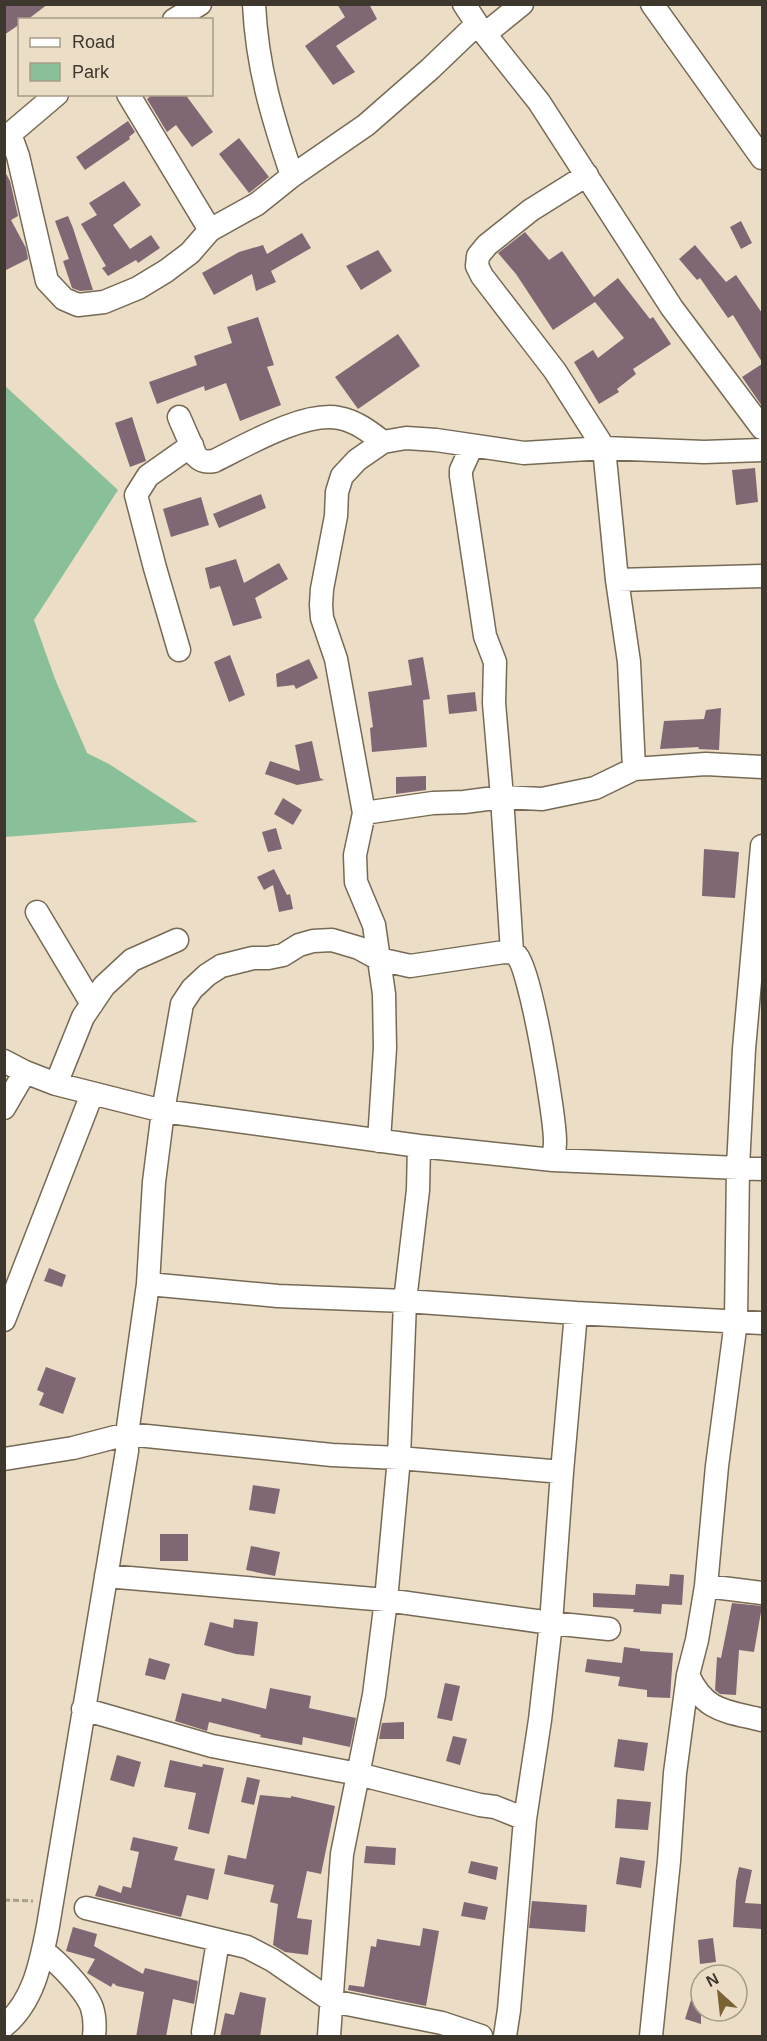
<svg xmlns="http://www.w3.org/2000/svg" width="767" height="2041" font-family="Helvetica,sans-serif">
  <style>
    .green { fill: #8ac099 }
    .building { fill: #7f6873 }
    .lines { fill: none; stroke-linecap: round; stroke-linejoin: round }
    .minor-casing { stroke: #766a55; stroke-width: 25 }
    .path { stroke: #ab9f8d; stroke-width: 3; stroke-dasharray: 6 3; stroke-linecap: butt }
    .minor { stroke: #fff; stroke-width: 22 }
  </style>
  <rect width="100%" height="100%" fill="#ecddc6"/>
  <!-- green -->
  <path class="green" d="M4 385 118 490 34 620 55 679 87 753 109 764 198 822 5 837Z"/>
  <!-- building -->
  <path class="building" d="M48 4 27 20H20V24L4 35V5Z
    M337 4H369L377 19 336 46 355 72 333 85 305 46 345 17Z
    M153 94H185L213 132 192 147 176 125 167 132 147 99Z
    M128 121 135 132 129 137 130 139 85 170 76 157Z
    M239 138 269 177 249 193 219 154Z
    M4 170 10 181 18 216 11 220 26 248 28 259 4 271Z
    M124 181 141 205 113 225 130 249 151 235 160 248 138 263 136 260 108 276 102 268 106 266 81 224 97 215 89 203Z
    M68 216 73 228 93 290 80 291 72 288 63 261 69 259 55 221Z
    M741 221 752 243 741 249 730 227Z
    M525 232 549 260 562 251 594 297 618 278 650 319 653 317 671 344 633 369 636 374 617 389 619 392 599 404 574 362 593 350 598 358 624 338 595 302 553 330 516 274 498 253Z
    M302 233 311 248 271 271 276 282 256 291 252 274 214 295 202 273 239 252 263 245 267 254Z
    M695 245 726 282 736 275 762 313V362L733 315 728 318 700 278 697 280 679 259Z
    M378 250 392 271 361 290 346 266Z
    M258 317 274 365 267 367 281 405 240 421 226 383 205 391 204 386 157 404 149 382 197 365 194 356 232 343 227 327Z
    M398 334 420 366 358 409 335 377Z
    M762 364V406L742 377Z
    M132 417 146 461 130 467 115 423Z
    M755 468 758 502 736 505 732 470Z
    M261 494 266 508 219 528 213 514Z
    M201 497 209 525 171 537 163 509Z
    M236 559 244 583 279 563 288 579 255 598 262 618 233 626 220 586 210 589 205 568Z
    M230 655 245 695 229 702 214 662Z
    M423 657 430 699 423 700 427 747 372 752 370 728 373 727 368 692 412 685 408 660Z
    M309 659 318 678 296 689 294 685 277 687 276 674Z
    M475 692 477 711 449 714 447 695Z
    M721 708 719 750 698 749 699 747 660 749 664 721 704 719 706 710Z
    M312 741 320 778 324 780 297 785 265 774 270 761 300 771 295 745Z
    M426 776V790L396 794V777Z
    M283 798 302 810 293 825 274 814Z
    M276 828 282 849 268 852 262 832Z
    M704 849 739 852 735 898 702 896Z
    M274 869 287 895 290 894 293 909 279 912 273 885 264 890 257 877Z
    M49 1268 66 1275 62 1287 44 1281Z
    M46 1367 76 1378 63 1414 39 1405 44 1393 37 1390Z
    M253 1485 280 1489 275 1514 249 1510Z
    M160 1534H188V1561H160Z
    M251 1546 280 1552 275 1576 246 1570Z
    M670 1574 684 1575 682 1605 662 1604 661 1614 633 1612 634 1609 593 1607V1593L635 1595 636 1584 669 1586Z
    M732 1603 762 1606 754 1652 739 1650 736 1695 720 1694 715 1690 717 1657 721 1658Z
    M234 1619 258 1622 254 1656 236 1654 204 1645 210 1622 233 1628Z
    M624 1647 640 1649V1651L673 1653 670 1698 647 1697V1690L618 1686 620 1677 585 1672 587 1659 622 1663Z
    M149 1658 170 1664 165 1680 145 1675Z
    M445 1683 460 1686 452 1721 437 1718Z
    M270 1688 311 1696 309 1708 356 1718 350 1747 303 1737 302 1745 260 1737 261 1735 209 1722 207 1731 175 1721 182 1693 221 1702 222 1698 266 1709Z
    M404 1722V1739H379L382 1723Z
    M453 1736 467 1739 460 1765 446 1761Z
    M618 1739 648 1743 644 1771 614 1767Z
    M117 1755 141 1762 134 1787 110 1780Z
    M170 1760 202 1767 203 1764 224 1768 209 1834 188 1829 196 1793 164 1787Z
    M247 1777 260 1780 254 1805 241 1802Z
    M260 1795 291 1798V1796L335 1806 321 1874 307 1871 297 1918 312 1920 308 1955 285 1952 273 1945 278 1904 270 1902 274 1885 224 1874 228 1855 246 1859Z
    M617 1799 651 1802 648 1830 615 1828Z
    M133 1837 178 1847 174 1860 215 1869 208 1900 187 1895 181 1917 95 1896 99 1885 121 1893 123 1886 131 1888 139 1852 130 1850Z
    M366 1846 396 1848 395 1865 364 1863Z
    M620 1857 645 1861 641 1888 616 1884Z
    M471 1861 498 1867 496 1880 468 1873Z
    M739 1867 752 1870 745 1903 762 1904V1929L733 1927 736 1881Z
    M532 1901 587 1905 585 1932 529 1928Z
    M464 1902 488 1907 485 1920 461 1916Z
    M73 1927 97 1934 94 1946 143 1974 145 1968 198 1981 194 2004 173 1999 166 2037H136L144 1992 117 1986 113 1983 111 1987 87 1973 95 1959 66 1951Z
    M423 1928 439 1931 426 2006 348 1990 349 1985 364 1987 371 1946 376 1947 377 1939 420 1946Z
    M713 1938 716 1962 700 1964 698 1940Z
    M698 1978H701V2024L685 2019Z
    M240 1992 266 1998 260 2037H220L225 2013 234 2015Z"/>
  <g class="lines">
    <defs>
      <path id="minor" d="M254 4C257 67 272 116 292 176
        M464 4 477 24 539 102 672 308 762 428
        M652 4 762 158
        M174 20 200 4
        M485 34 522 4
        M57 94 10 134 18 156 47 281 64 299 78 305 104 302 138 288 166 271 190 253 210 230 257 204 292 176 366 125 430 69 477 24
        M128 94 210 230
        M587 175 531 210 487 245 478 256 477 266 482 276 555 371 604 448 617 580 629 662 634 769 706 764 762 767
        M179 417 196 456C202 462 206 462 214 461 245 446 304 411 339 418 356 421 370 432 383 442
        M472 446 461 470V476L485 636 495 662 494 703 502 797 542 799 595 788 634 769
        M617 580 762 576
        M179 650 155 568 136 495 148 476 192 445
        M364 813 433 803 464 802 502 797 512 952
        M37 912 92 1004
        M4 1061 25 1072 56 1084 163 1111 419 1146 553 1160 762 1169
        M56 1084 83 1017 104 986 132 960 177 940
        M4 1108 25 1072
        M379 1141 385 1048 384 994 374 925 356 882 355 855 364 813 336 659 322 618 321 605 322 589 336 516 337 492 342 476 357 460 383 442 406 438 436 440 524 453 604 448 704 452 762 450
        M148 1284 278 1296 405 1301 576 1313 762 1323
        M4 1320 92 1094
        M4 1459 73 1448 127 1434 332 1455 399 1458 562 1472 551 1623 540 1720 525 1819 509 2010 505 2036
        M562 1472 576 1313
        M106 1576 386 1600 551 1623 609 1629
        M706 1586 762 1593
        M688 1675C705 1712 726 1711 762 1720
        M83 1709 212 1746 358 1774 480 1805 495 1807 525 1819
        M86 1908 247 1947 272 1960 332 2001 442 2023 481 2036
        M43 1951C57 1961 87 1992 92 2008 95 2017 95 2027 94 2036
        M4 2026C34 2001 41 1962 48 1926L127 1451V1434L148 1284 154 1182 163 1111 182 1004 192 989 207 975 221 966 253 958H268L283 955 299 945 313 941 332 940 359 948 379 959 410 966 504 952C509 952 514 952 517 956 531 970 555 1116 555 1141 555 1147 554 1154 553 1160
        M203 2032 218 1941
        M329 2036 342 1854 374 1695 386 1600 399 1458 405 1301 418 1190 419 1146
        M651 2036 669 1861 675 1773 688 1675 697 1640 706 1586 717 1466 736 1321 738 1167 744 1049 762 846"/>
    </defs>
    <!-- minor casing -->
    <use href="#minor" class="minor-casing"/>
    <!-- path -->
    <path class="path" d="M4 1900 33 1901"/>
    <!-- minor -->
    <use href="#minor" class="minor"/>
  </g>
  <!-- border -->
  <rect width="767" height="2041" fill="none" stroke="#3d372e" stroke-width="12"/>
  <!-- legend -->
  <rect x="18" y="18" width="195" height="78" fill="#ecddc6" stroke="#a69b89" stroke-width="1.5"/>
  <rect x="30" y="38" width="30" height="9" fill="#ffffff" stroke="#a69b89" stroke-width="1.5"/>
  <text x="72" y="48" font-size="18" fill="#3d372e">Road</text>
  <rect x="30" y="63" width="30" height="18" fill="#8ac099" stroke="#a69b89" stroke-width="1.5"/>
  <text x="72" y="78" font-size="18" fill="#3d372e">Park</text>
  <!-- north arrow -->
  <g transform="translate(719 1993) rotate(333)"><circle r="28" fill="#ecddc6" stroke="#a69b89" stroke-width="1.5"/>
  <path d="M0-4.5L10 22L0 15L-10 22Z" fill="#7a6233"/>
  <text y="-9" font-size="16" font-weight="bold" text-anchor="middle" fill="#3d372e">N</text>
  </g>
</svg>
